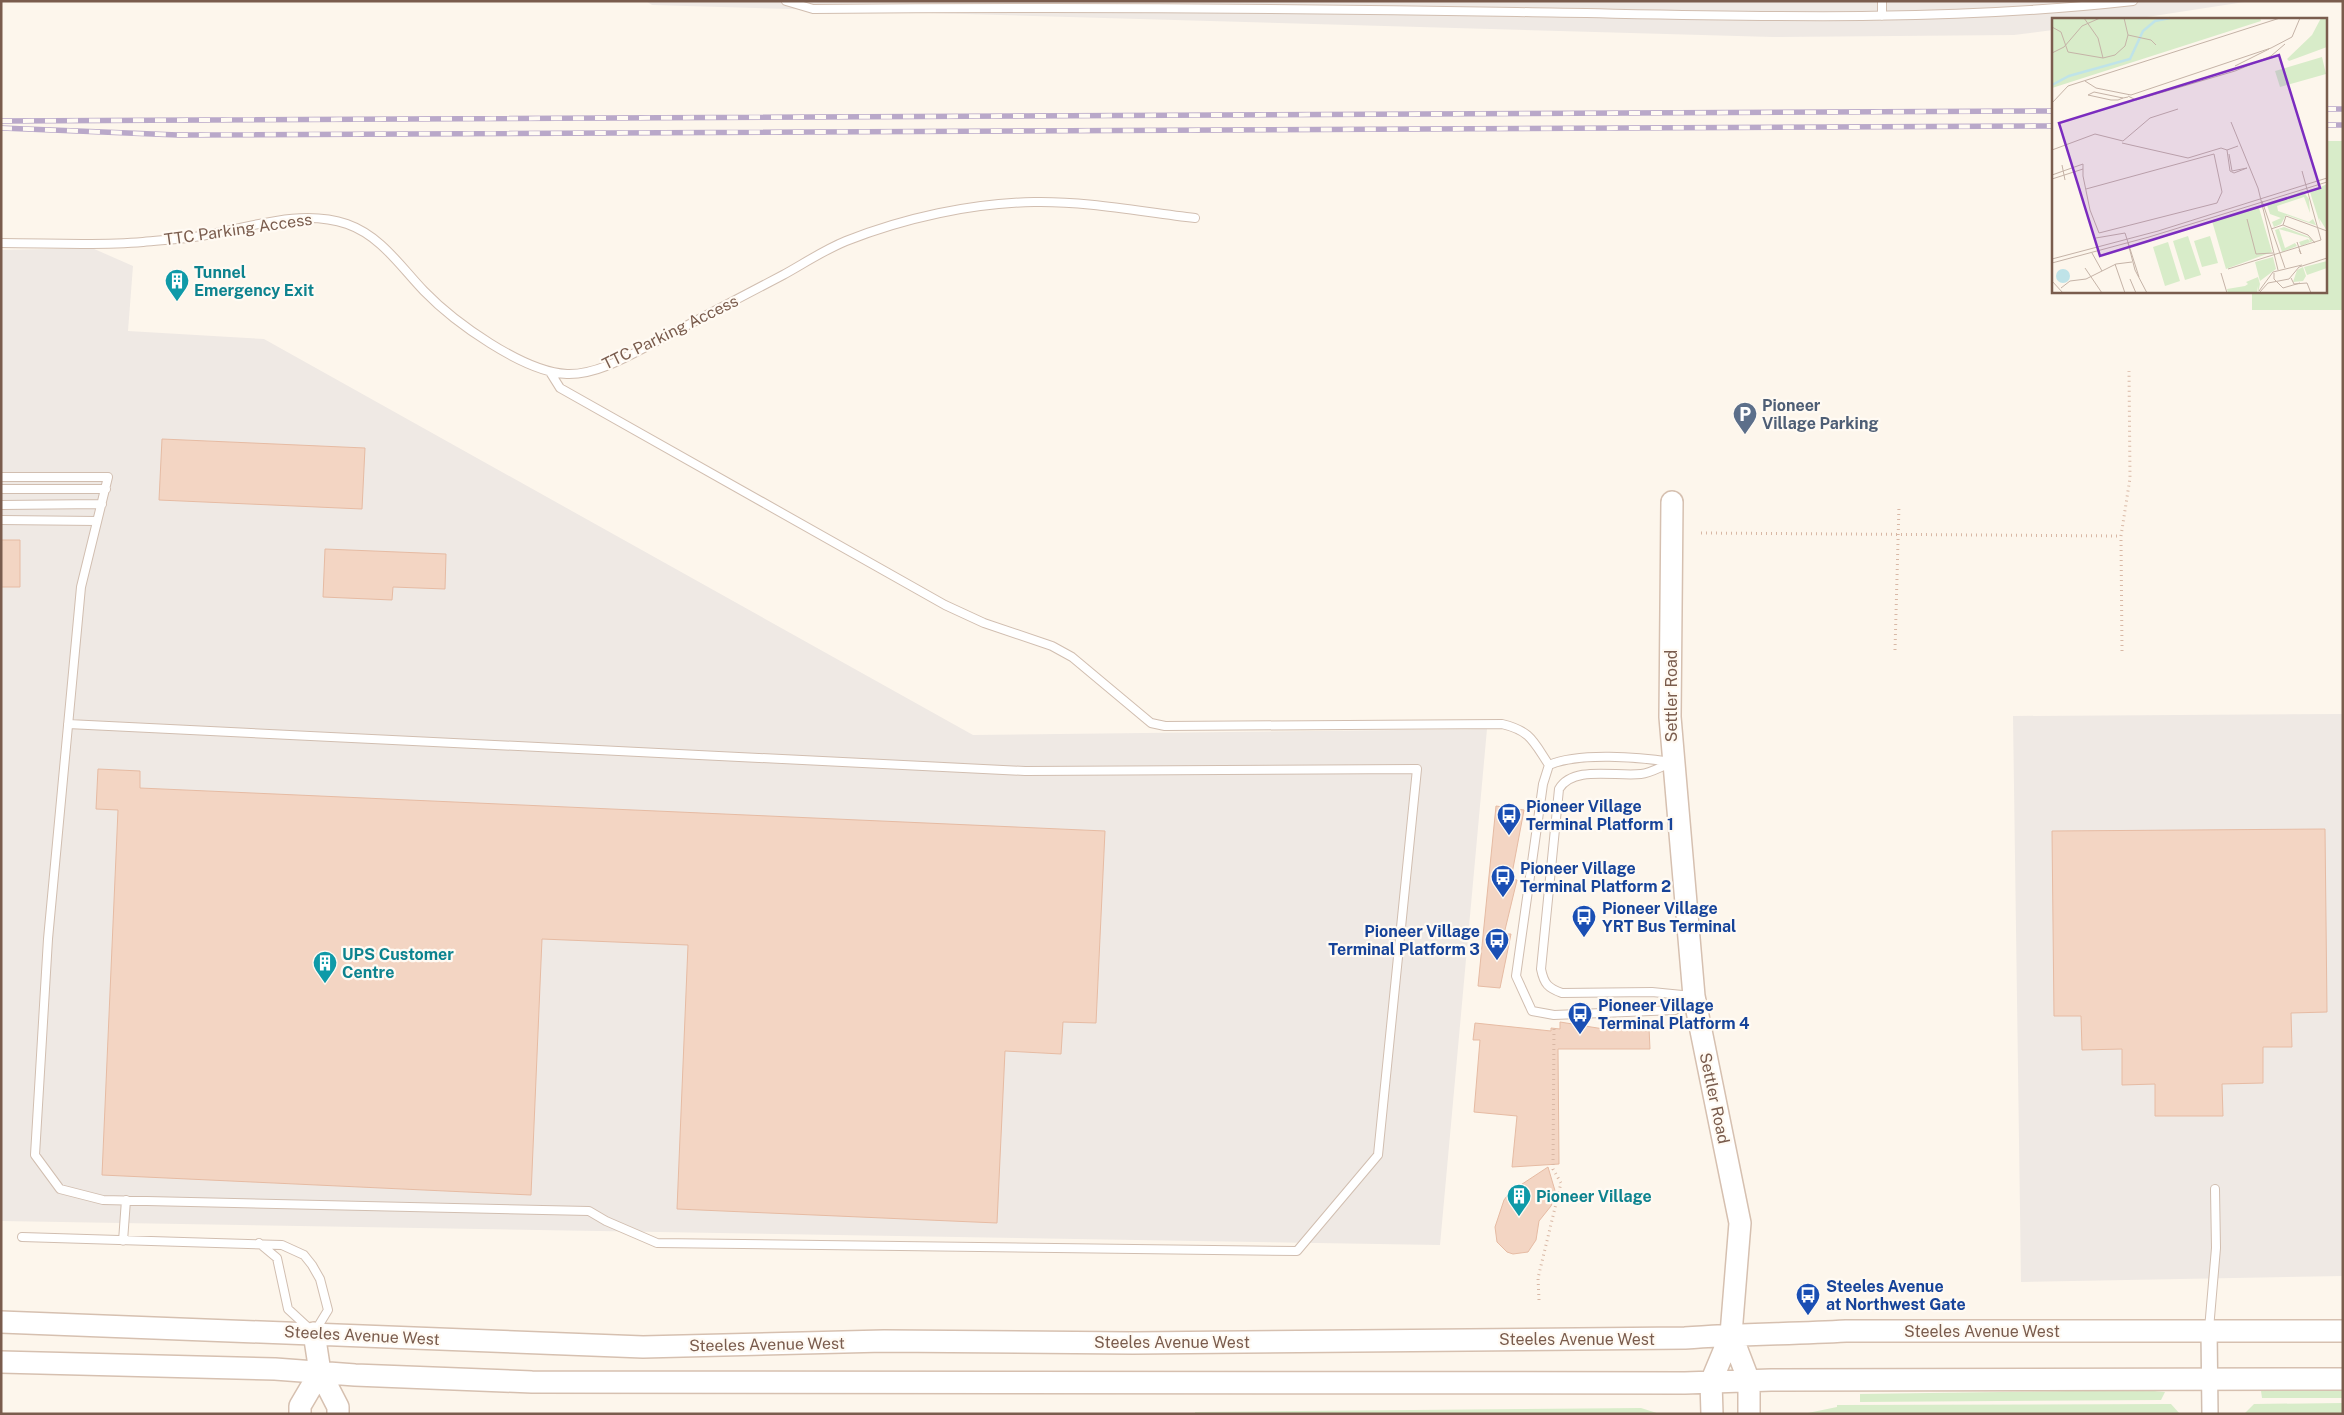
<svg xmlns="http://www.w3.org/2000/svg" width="2344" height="1415" font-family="'Public Sans',sans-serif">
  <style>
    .industrial { fill: #efe9e4 }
    .green { fill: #d8ecc9 }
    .building { fill: #f3d5c3; stroke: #e6bba3 }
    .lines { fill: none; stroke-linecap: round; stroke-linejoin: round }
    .lane-casing { stroke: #d1beb0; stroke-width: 10 }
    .street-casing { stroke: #d1beb0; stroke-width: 18 }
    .secondary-casing { stroke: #d6c0b0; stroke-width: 24 }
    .path { stroke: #d9b8a5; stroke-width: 3; stroke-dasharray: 1 4; stroke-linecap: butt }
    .lane { stroke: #fff; stroke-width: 8 }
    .street { stroke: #fff; stroke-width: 15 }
    .secondary { stroke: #fff; stroke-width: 21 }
    .rail-casing { stroke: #b9a8c9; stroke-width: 5.5 }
    .rail { stroke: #fffaf3; stroke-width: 4; stroke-dasharray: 11; stroke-linecap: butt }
    .labels { text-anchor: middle; stroke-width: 4.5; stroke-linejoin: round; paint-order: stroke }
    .street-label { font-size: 16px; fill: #7a5c4d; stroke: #fffaf3 }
    .culture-label { font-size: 16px; font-weight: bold; fill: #0d838f; stroke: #fffaf3; text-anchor: start }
    .service-label { font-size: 16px; font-weight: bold; fill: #4e5e75; stroke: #fffaf3; text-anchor: start }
    .transit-label { font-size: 16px; font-weight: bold; fill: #164399; stroke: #fffaf3; text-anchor: start }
    .inset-river { fill: none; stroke: #bfe3e8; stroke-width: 2.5 }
    .inset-road { fill: none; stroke: #c5b3a7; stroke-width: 1 }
    .view { fill: #7b2cbf; fill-opacity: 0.15; stroke: #7b2cbf; stroke-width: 2.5 }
    .inset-edge { fill: none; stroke: #7a5c4d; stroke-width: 2.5 }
  </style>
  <rect width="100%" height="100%" fill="#fdf6ec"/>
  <!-- industrial -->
  <path class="industrial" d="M646 1H2251L2134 19H2053V30L2014 35 1773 37 652 5Z
    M92 248 133 266 128 331 264 339 973 735 1487 729 1440 1245 1 1221V250Z
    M2343 714V1276L2021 1282 2013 716Z"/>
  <!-- green -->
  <path class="green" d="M2325 141H2343V310H2252V291H2325Z
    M2267 1389H2343V1398H2262L2261 1391Z
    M2144 1390 2165 1392 2161 1400 1860 1402V1394Z
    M2343 1403V1414H2244L2254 1404Z
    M2171 1404 2180 1414H1803L1837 1407V1405Z
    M1641 1408 1660 1414H1195V1412Z"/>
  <!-- building -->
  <path class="building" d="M162 439 365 448 362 509 159 500Z
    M1 540H20V587H1Z
    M325 549 446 554 445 589 393 587 392 600 323 597Z
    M98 769 140 771V788L1105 831 1096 1023 1063 1022 1061 1054 1005 1051 997 1223 677 1209 688 945 542 939 531 1195 102 1175 118 810 96 809Z
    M1496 806 1524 810 1511 879 1517 880 1504 934H1511L1500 988 1478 986Z
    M2325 829 2327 1012 2291 1013 2292 1047H2263V1083L2222 1084 2223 1116H2155V1084L2122 1085V1049L2082 1050 2081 1016H2054L2052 831Z
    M1560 1022 1610 1030V1022L1649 1028 1650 1049H1558L1559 1164 1512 1167 1517 1116 1474 1112 1480 1040H1473L1475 1023 1551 1031V1028L1560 1029Z
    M1548 1167 1556 1194 1551 1206 1539 1221 1536 1240 1528 1252 1513 1254 1507 1252 1497 1242 1495 1227 1504 1200 1510 1192Z"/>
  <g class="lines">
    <defs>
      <path id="lane" d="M786 1 813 9C1048 7 1282 8 1517 12 1722 15 1929 24 2133 1
        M1882 1V16
        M1 243C48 243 97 246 143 242 163 240 182 239 201 236 249 228 300 208 347 224 381 236 400 266 424 291 454 322 523 372 567 374 600 375 635 352 663 338 703 317 743 296 783 275 803 264 824 250 846 241 904 218 972 203 1034 202 1088 201 1142 212 1195 218
        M550 372 560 388 945 605 984 623 1052 646 1072 657 1151 723 1165 726 1502 724C1531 731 1533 741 1549 765
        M1 477H108L81 587 48 939 35 1155 60 1189 103 1200 589 1211 606 1221 657 1243 1297 1251 1378 1155 1417 769 1025 771 68 724
        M1 489H106
        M1 505 102 504
        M1 520 97 521
        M1671 762C1639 757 1579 752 1549 765L1543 784 1516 976 1532 1011 1554 1015 1675 1010 1692 997
        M1671 763C1662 766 1651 773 1641 774 1616 777 1573 765 1559 789L1541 969C1544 984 1548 988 1562 993L1652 992 1692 996
        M22 1237 282 1245 304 1255 312 1265 320 1279 328 1310 314 1333 288 1309 277 1258 259 1243
        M123 1241 126 1200
        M2209 1329 2216 1248 2215 1189"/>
      <path id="street" d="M2209 1330 2210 1414"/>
      <path id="secondary" d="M1672 502 1670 717 1694 996 1740 1223 1731 1334 1711 1382 1712 1414
        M1 1322 643 1347 884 1341 1133 1343 1685 1338C1739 1334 1792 1334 1846 1331H2343
        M314 1333 320 1372 338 1407V1414
        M1731 1334 1749 1381V1414
        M1 1362 275 1369 355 1375 532 1382 1685 1383 1771 1380 2343 1379
        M300 1414V1406L320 1372"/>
    </defs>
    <!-- lane casing -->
    <use href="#lane" class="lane-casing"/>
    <!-- street casing -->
    <use href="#street" class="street-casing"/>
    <!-- secondary casing -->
    <use href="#secondary" class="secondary-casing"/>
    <!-- path -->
    <path class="path" d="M1701 533 2121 536
      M1895 650 1899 505
      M2122 651 2121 536 2130 478 2129 371
      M1539 1300 1538 1278 1561 1183 1553 1169 1554 1026"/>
    <!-- lane -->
    <use href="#lane" class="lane"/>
    <!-- street -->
    <use href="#street" class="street"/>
    <!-- secondary -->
    <use href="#secondary" class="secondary"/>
    <defs>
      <path id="rail" d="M2325 109H2343
        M1 121 2053 111
        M2325 125H2343
        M1 128 178 135 2053 126"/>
    </defs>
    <!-- rail casing -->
    <use href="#rail" class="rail-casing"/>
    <!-- rail -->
    <use href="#rail" class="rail"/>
  </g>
  <!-- icons -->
  <defs>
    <symbol id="building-pin" viewBox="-11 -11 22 30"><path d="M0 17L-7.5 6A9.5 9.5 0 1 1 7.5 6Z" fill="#0f9aa8" stroke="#fffaf3"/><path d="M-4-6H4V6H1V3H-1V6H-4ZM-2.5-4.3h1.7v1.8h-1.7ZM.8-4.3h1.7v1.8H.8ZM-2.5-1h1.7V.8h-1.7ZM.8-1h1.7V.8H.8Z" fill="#fff"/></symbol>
    <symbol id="parking-pin" viewBox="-11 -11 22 30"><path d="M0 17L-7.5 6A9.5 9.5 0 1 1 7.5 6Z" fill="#5c6f8a" stroke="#fffaf3"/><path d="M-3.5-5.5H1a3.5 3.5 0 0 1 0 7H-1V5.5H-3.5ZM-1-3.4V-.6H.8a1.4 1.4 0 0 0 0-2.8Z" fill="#fff"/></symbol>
    <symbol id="bus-pin" viewBox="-11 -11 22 30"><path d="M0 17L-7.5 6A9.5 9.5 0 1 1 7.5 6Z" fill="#1a4fb4" stroke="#fffaf3"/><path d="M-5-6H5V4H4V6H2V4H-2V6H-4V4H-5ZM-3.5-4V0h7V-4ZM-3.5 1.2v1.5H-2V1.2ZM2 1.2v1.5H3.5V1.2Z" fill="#fff"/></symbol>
  </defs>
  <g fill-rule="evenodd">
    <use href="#building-pin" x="163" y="267" width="28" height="38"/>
    <use href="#parking-pin" x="1731" y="400" width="28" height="38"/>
    <use href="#bus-pin" x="1495" y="801" width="28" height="38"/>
    <use href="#bus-pin" x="1489" y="863" width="28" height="38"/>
    <use href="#bus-pin" x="1570" y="903" width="28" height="38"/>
    <use href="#bus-pin" x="1483" y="926" width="28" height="38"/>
    <use href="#building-pin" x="311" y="949" width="28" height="38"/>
    <use href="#bus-pin" x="1566" y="1000" width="28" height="38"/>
    <use href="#building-pin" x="1505" y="1182" width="28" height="38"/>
    <use href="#bus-pin" x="1794" y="1281" width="28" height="38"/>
  </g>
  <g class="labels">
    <!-- street labels -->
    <g class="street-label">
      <text transform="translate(238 229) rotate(-8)" y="6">TTC Parking Access</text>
      <text transform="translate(670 332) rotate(-26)" y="6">TTC Parking Access</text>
      <text transform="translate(1671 696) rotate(-90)" y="6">Settler Road</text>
      <text transform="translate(1715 1098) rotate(78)" y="6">Settler Road</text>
      <text x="1982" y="1337">Steeles Avenue West</text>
      <text transform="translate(362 1335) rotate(3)" y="6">Steeles Avenue West</text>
      <text x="1577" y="1345">Steeles Avenue West</text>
      <text x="1172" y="1348">Steeles Avenue West</text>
      <text transform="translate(767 1344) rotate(-1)" y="6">Steeles Avenue West</text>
    </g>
    <!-- culture labels -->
    <g class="culture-label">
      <text x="194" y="278">Tunnel<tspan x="194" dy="18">Emergency Exit</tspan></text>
      <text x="342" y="960">UPS Customer<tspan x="342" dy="18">Centre</tspan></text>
      <text x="1536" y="1202">Pioneer Village</text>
    </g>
    <!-- service labels -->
    <g class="service-label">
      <text x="1762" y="411">Pioneer<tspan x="1762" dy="18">Village Parking</tspan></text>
    </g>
    <!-- transit labels -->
    <g class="transit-label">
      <text x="1526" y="812">Pioneer Village<tspan x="1526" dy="18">Terminal Platform 1</tspan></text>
      <text x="1520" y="874">Pioneer Village<tspan x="1520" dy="18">Terminal Platform 2</tspan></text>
      <text x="1602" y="914">Pioneer Village<tspan x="1602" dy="18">YRT Bus Terminal</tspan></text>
      <text x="1480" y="937" text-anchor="end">Pioneer Village<tspan x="1480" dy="18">Terminal Platform 3</tspan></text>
      <text x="1598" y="1011">Pioneer Village<tspan x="1598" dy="18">Terminal Platform 4</tspan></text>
      <text x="1826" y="1292">Steeles Avenue<tspan x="1826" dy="18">at Northwest Gate</tspan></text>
    </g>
  </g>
  <!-- overview -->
  <g transform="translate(2052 18)">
    <rect width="275" height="275" fill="#fdf6ec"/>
    <path d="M0 0H208L209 3 0 70ZM269 0H275V29L237 43 235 41 260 17ZM270 39 274 56 228 69 223 53ZM275 166V213L267 200 269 209 258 174ZM251 173 257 181 258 195 252 179 225 188 226 193 257 204 261 201 264 207H263L234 197 229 206 222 209 220 204 229 200 218 196 215 187ZM202 190H207L220 234 174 251 160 203ZM232 209 257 219 261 223 249 228 247 224 256 221 258 224 257 220 227 211 233 230 243 225 245 228 230 234 223 212ZM136 218 149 257 133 262 121 223ZM158 218 166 245 150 249 142 223ZM116 224 128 263 113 268 101 229ZM221 239 224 251 208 263 203 244ZM275 243V250L255 257 252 249ZM251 249 254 258 251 263 241 264 245 252ZM206 259 208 266 206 275V268L205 275H176L175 271 193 268 196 266 194 264Z" fill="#d8ecc9"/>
    <path d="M4 258a7 7 0 1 1 14 0a7 7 0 1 1-14 0Z" fill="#bfe3e8"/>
    <path class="inset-river" d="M0 67 17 58 78 41 91 13 103 3 118 0"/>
    <path class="inset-road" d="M32 0 46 20 51 40M0 9 9 14 16 34 51 40 63 37 73 28 76 17 72 0M76 17 99 22 104 27M0 35 12 29 30 8 48 0M183 48 217 31M33 63 44 70 79 77 219 30 240 19 248 0M76 78 84 82 183 53 219 38 233 26M71 80 42 74 36 77 59 82H66L71 80 76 79M0 85 16 68 228 0M179 104 206 170 226 252M70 125 136 140 169 130 175 132M186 128 175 132 178 153 182 155 195 150M0 132 43 116 71 123 98 100 126 91M177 136 180 153 195 150M10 147 13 162M0 157 31 146V158L38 192 47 215 165 185 170 174 162 136 34 171M0 161 31 151M210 183 233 250M195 201 204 236 221 235M231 207 234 198 275 213M219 211 231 207 256 217 263 225M44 220 73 215 87 259M245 224 249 236 247 232M76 225 83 252 95 275M40 235 50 253M0 241 106 213 275 160M0 245 97 219 275 164M63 246 73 275M33 250 50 275M176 251 269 222 250 153M169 255 175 275M222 255V261L231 270 248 265M239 260 242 266 255 265 259 275M78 261 84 275M0 263 11 275M9 270 18 263 34 261 64 246 80 244M207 273 221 254 250 247M207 275 216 265 237 261 247 249 275 240"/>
    <path class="view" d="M227 37 268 170 48 238 7 105Z"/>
    <rect width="275" height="275" class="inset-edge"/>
  </g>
  <!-- border -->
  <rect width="2344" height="1415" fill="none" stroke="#7a5c4d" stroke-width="5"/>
</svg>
